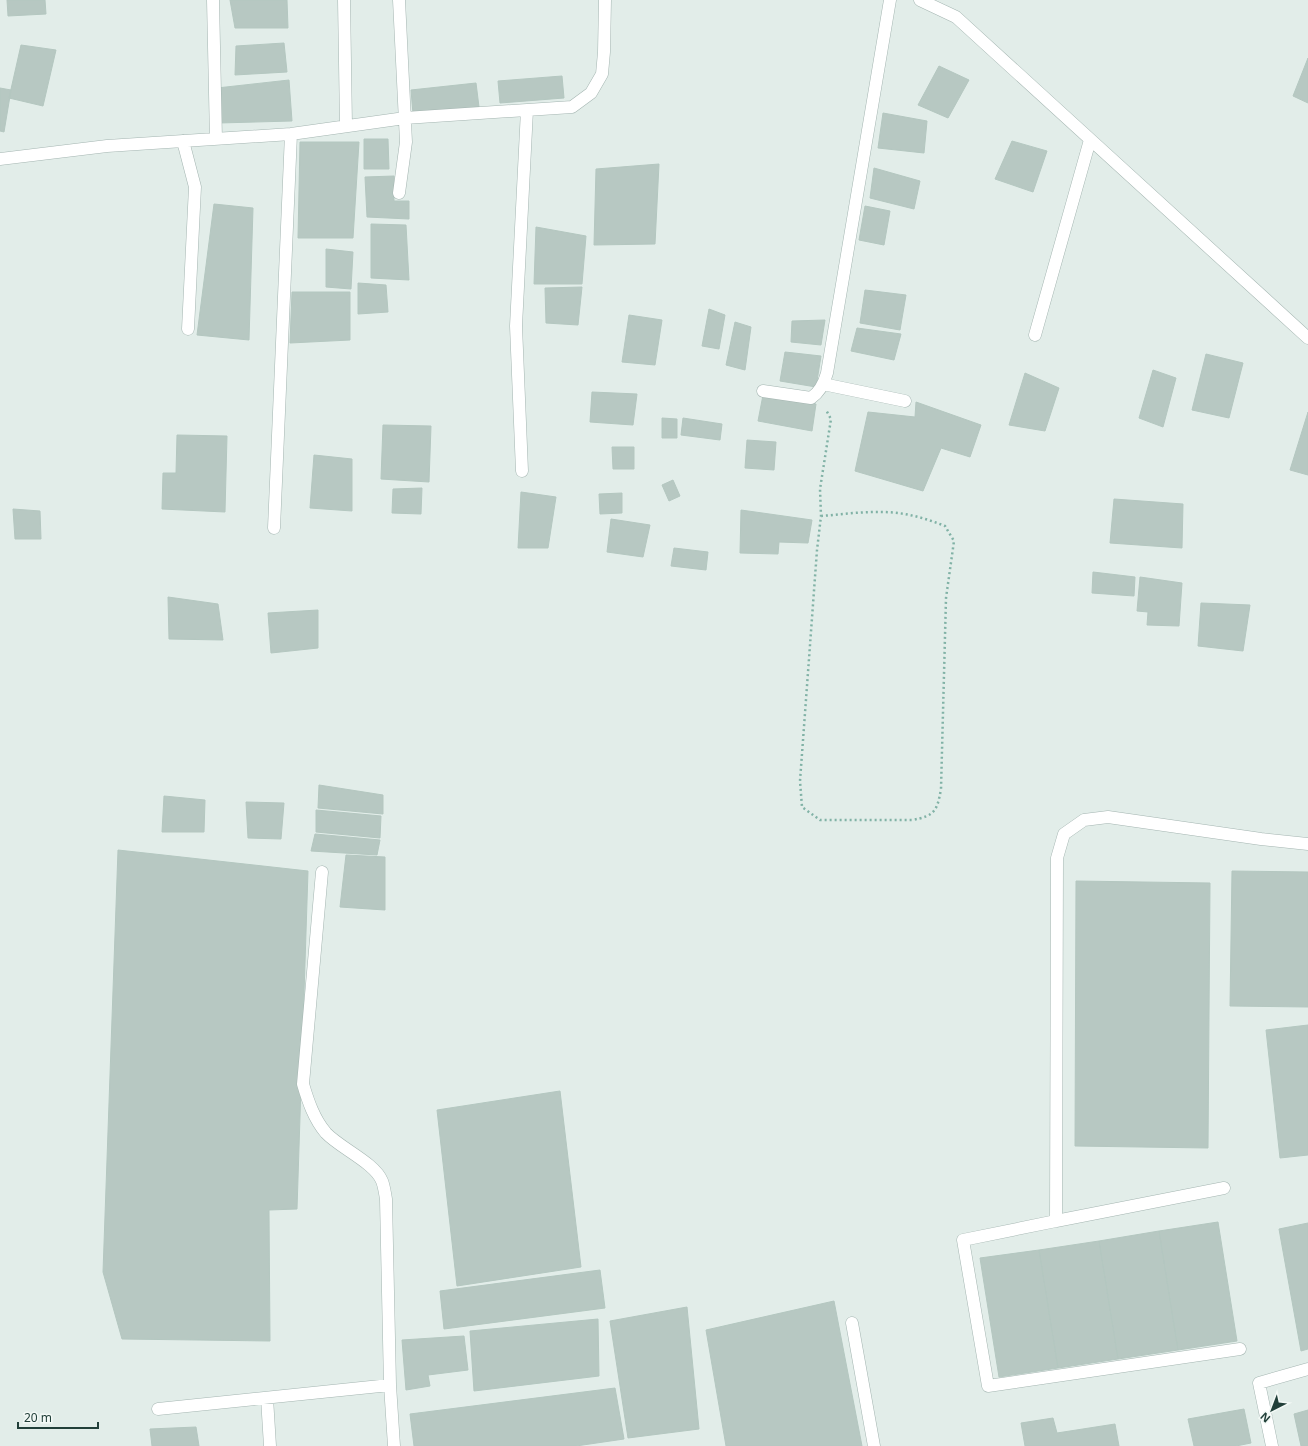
<svg xmlns="http://www.w3.org/2000/svg" width="1308" height="1446" font-family="'Noto Sans',sans-serif">
  <style>
    .building { fill: #b7c8c2; stroke: #b4c7c0 }
    .lines { fill: none; stroke-linecap: round; stroke-linejoin: round }
    .minor-casing { stroke: #a4b5b1; stroke-width: 13 }
    .path { stroke: #81b2a6; stroke-width: 2.5; stroke-dasharray: 2 3; stroke-linecap: butt }
    .minor { stroke: #fff; stroke-width: 12 }
  </style>
  <rect width="100%" height="100%" fill="#e2ede9"/>
  <!-- building -->
  <path class="building" d="M7 0H45L46 14 8 16Z
    M230 0H287L288 28H235Z
    M284 43 287 72 235 75 236 46Z
    M21 45 56 50 43 106 9 98Z
    M1308 58V103L1293 96Z
    M939 66 969 80 948 118 918 105Z
    M562 76 564 98 500 103 498 81Z
    M289 80 292 121 219 123 217 88Z
    M476 83 479 107 413 114 411 90Z
    M0 88 11 90 4 132 0 131Z
    M883 113 927 121 924 153 878 148Z
    M364 139H388L389 169H364Z
    M1012 141 1047 151 1033 192 995 179Z
    M300 142H359L353 238H298Z
    M659 164 655 244 594 245 596 169Z
    M874 168 920 181 914 209 870 198Z
    M394 176V201H409V219L367 217 365 177Z
    M214 204 253 208 249 340 197 335Z
    M865 206 890 211 884 245 859 240Z
    M371 224 406 225 409 280 371 278Z
    M536 227 586 236 582 284H534Z
    M326 249 353 252 351 289 326 287Z
    M358 283 386 285 388 312 358 314Z
    M582 287 578 325 546 323 545 288Z
    M865 290 906 295 900 330 860 323Z
    M292 292H350V340L290 343Z
    M709 309 725 315 719 349 702 346Z
    M629 315 662 320 655 365 622 362Z
    M825 320 821 345 791 342 792 321Z
    M735 322 751 327 745 370 726 365Z
    M857 328 901 334 894 360 851 351Z
    M785 352 821 356 816 387 780 381Z
    M1206 354 1243 363 1229 418 1192 410Z
    M1153 370 1176 378 1163 427 1139 418Z
    M1025 373 1059 388 1045 431 1009 425Z
    M592 392 637 394 633 425 590 422Z
    M763 395 816 404 812 431 758 421Z
    M916 402 981 425 970 457 941 448 923 491 855 471 868 412 915 417Z
    M1308 412V475L1290 470Z
    M662 418 677 419V438H662Z
    M683 418 722 424 720 440 681 435Z
    M383 425 431 426 429 482 381 479Z
    M177 435 227 436 225 512 162 509 163 473H176Z
    M747 440 776 442 774 470 745 468Z
    M612 447H634V469H613Z
    M314 455 352 459V511L310 508Z
    M673 480 680 496 669 501 662 485Z
    M422 488 421 514 392 513 393 489Z
    M521 492 556 497 548 548H518Z
    M622 493V513L600 514 599 494Z
    M1114 499 1183 504 1182 548 1110 543Z
    M13 509 40 511 41 539H15Z
    M741 510 812 520 808 543 779 542 778 554 740 553Z
    M611 519 650 525 643 557 607 552Z
    M674 548 708 552 706 570 671 566Z
    M1093 572 1135 577 1134 596 1092 593Z
    M1140 577 1182 583 1179 626 1147 625 1148 612 1137 611Z
    M168 597 218 604 223 640 169 639Z
    M1201 603 1250 605 1243 651 1198 646Z
    M318 610V648L271 653 268 613Z
    M319 785 383 795V814L318 808Z
    M164 796 205 800 204 832H162Z
    M246 802 284 803 281 839 248 838Z
    M316 810 381 816 380 838 316 832Z
    M315 834 380 840 377 855 311 851Z
    M118 850 308 871 297 1209 269 1210 270 1341 122 1339 103 1272Z
    M346 855 385 857V910L340 907Z
    M1232 871 1308 872V1007L1230 1006Z
    M1076 881 1210 883 1208 1148 1075 1146Z
    M1308 1025V1155L1280 1158 1266 1030Z
    M560 1091 581 1267 457 1286 437 1110Z
    M1218 1222 1237 1341 1178 1350 1159 1231Z
    M1308 1223V1349L1301 1351 1279 1229Z
    M1159 1231 1178 1350 1118 1359 1099 1241Z
    M1099 1241 1118 1359 1058 1368 1039 1250Z
    M1039 1250 1058 1368 999 1377 980 1258Z
    M600 1270 605 1308 444 1329 440 1291Z
    M834 1301 862 1446H726L706 1330Z
    M687 1307 699 1429 628 1438 610 1321Z
    M598 1319 599 1376 474 1391 470 1331Z
    M464 1336 468 1370 428 1375 430 1386 406 1390 402 1340Z
    M615 1388 624 1439 576 1446H414L410 1414Z
    M1244 1409 1251 1443 1236 1446H1194L1188 1419Z
    M1308 1410V1446H1301L1294 1414Z
    M1053 1418 1057 1433 1115 1424 1119 1446H1025L1021 1423Z
    M196 1427 199 1446H152L150 1429Z"/>
  <g class="lines">
    <defs>
      <path id="minor" d="M213 0 216 139
        M344 0 346 125
        M920 0 956 17 1308 338
        M183 141 195 187 188 329
        M0 159 107 146 291 134 405 118 572 107 591 93 602 74 604 52 605 0
        M399 193 406 142 399 0
        M1035 335 1090 140
        M823 384 905 401
        M763 391 811 398C820 392 824 384 827 373L890 0
        M522 471 516 326 527 110
        M274 528 291 134
        M322 872 303 1084C308 1101 314 1119 326 1133 340 1148 375 1163 382 1181 384 1186 385 1193 386 1199L390 1385 394 1446
        M1224 1188 1056 1221 1057 858 1064 834 1084 820 1108 817 1261 839 1308 844
        M1056 1221 963 1240 988 1386 1240 1349
        M852 1323 874 1446
        M267 1398 270 1446
        M158 1409 390 1385
        M1272 1446 1259 1383 1308 1369"/>
    </defs>
    <!-- minor casing -->
    <use href="#minor" class="minor-casing"/>
    <!-- path -->
    <path class="path" d="M821 516C846 514 872 510 898 513 914 515 930 520 945 526L954 541 946 598 941 789C937 811 935 816 912 820H820L802 807 800 781 817 550 821 516 820 489 831 419 826 410"/>
    <!-- minor -->
    <use href="#minor" class="minor"/>
  </g>
  <!-- north arrow -->
  <g transform="translate(1272 1410) rotate(222)" stroke="#f3f9f6" stroke-width="3" paint-order="stroke">
  <path d="M0-3L7 15L0 10L-7 15Z" fill="#213f39"/>
  <text y="-6" font-size="11" font-weight="bold" text-anchor="middle" fill="#213f39">N</text>
  </g>
  <!-- scale -->
  <path d="M18 1422v6h80v-6" fill="none" stroke="#213f39" stroke-width="2"/>
  <text x="24" y="1422" font-size="12" fill="#213f39" stroke="#f3f9f6" stroke-width="3" paint-order="stroke">20 m</text>
</svg>
